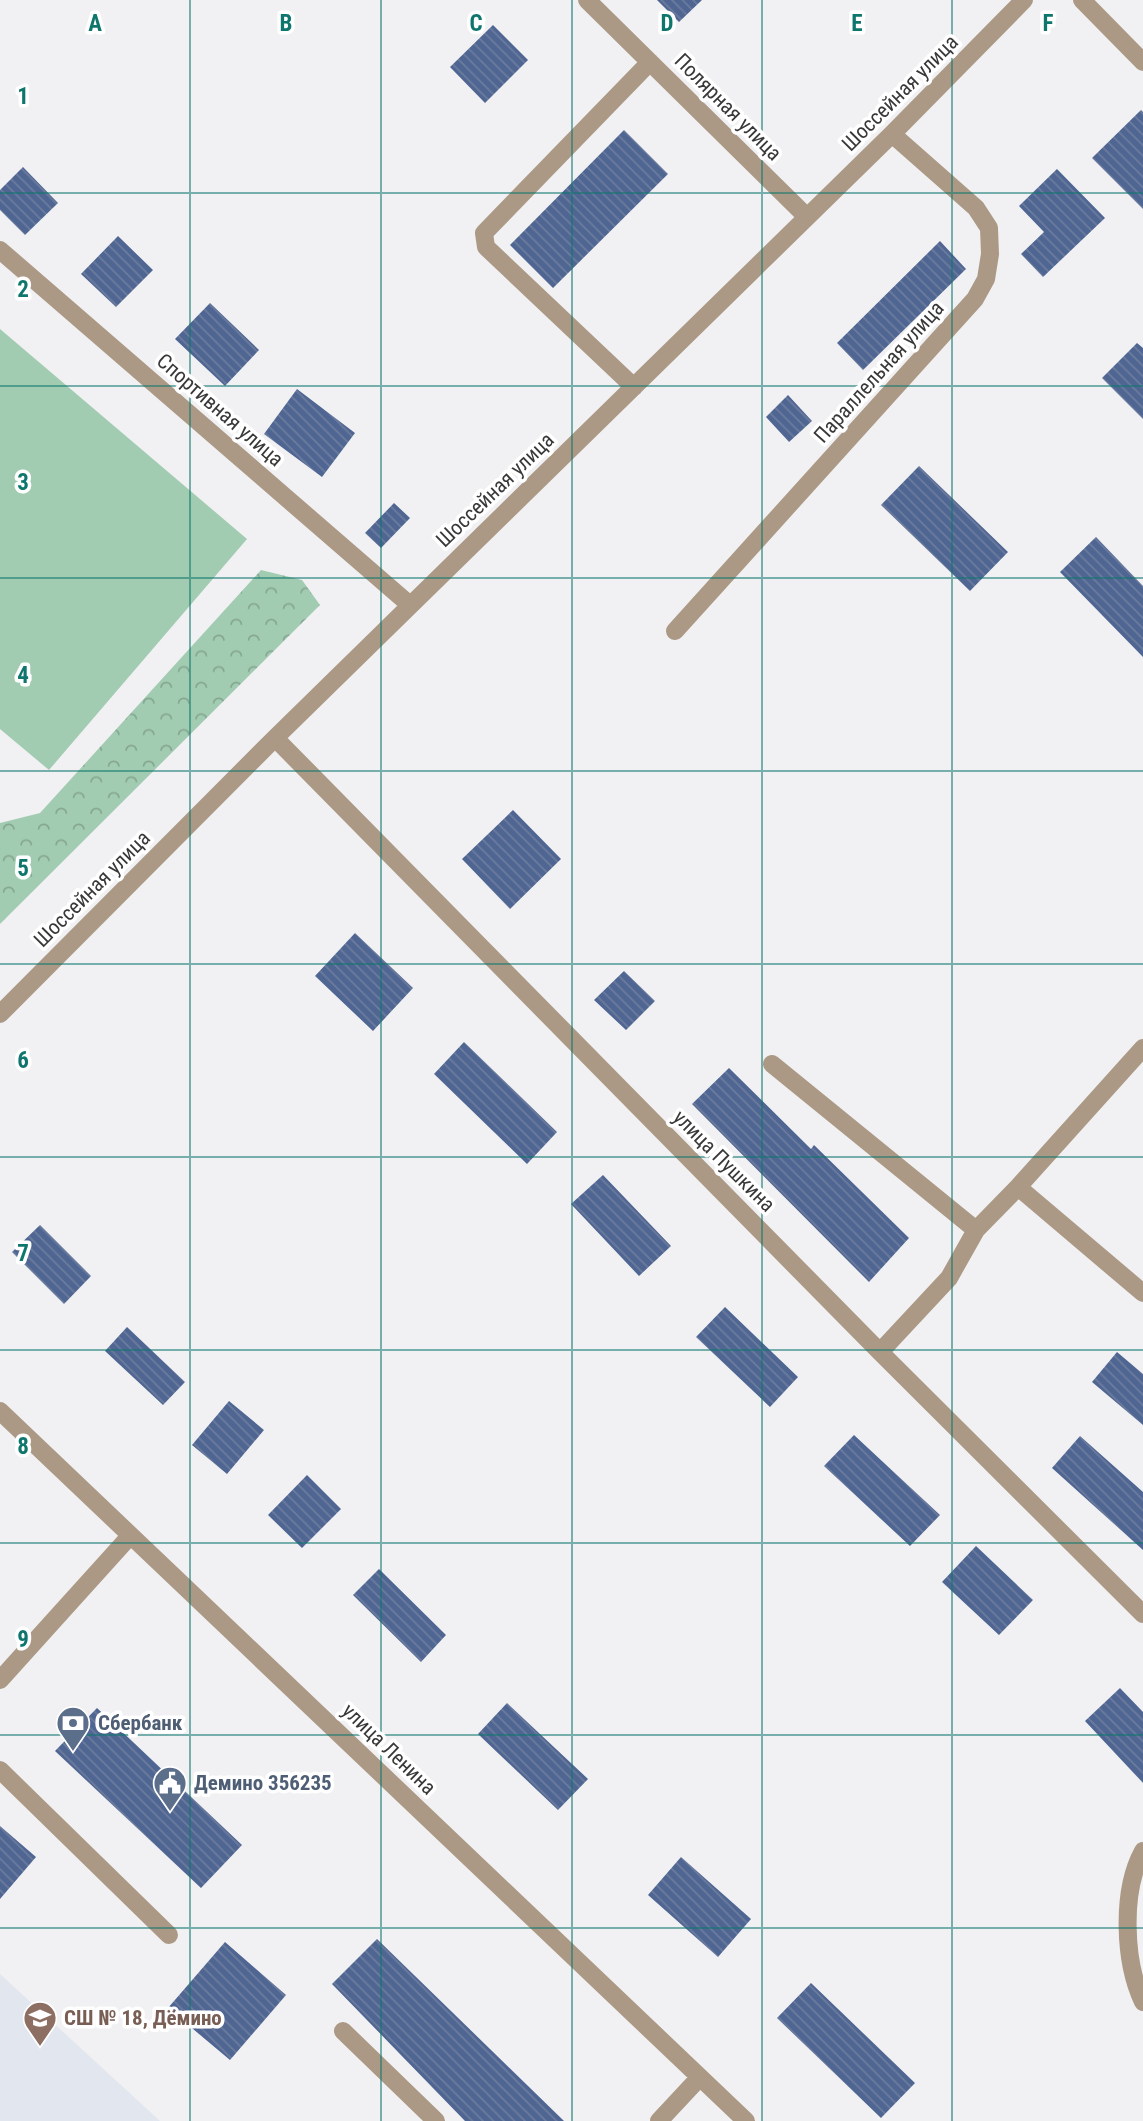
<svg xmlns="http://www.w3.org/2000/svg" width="1143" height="2121" font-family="'Roboto Condensed',sans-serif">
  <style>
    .built { fill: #e2e6ef }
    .forest { fill: url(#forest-crowns) }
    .park { fill: #a2ccb1 }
    .building { fill: url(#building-back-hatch) }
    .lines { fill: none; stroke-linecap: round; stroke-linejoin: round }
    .minor { stroke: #ab9985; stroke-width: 18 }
    .grid { fill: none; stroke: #0f766e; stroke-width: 2; stroke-opacity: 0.55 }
    .labels { text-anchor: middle; stroke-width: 7; stroke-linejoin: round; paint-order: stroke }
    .street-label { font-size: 21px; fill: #383838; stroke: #fff }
    .service-label { font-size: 21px; font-weight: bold; fill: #4e5e75; stroke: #fff; text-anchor: start }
    .education-label { font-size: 21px; font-weight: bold; fill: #785e54; stroke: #fff; text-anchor: start }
    .grid-label { font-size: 23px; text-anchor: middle; font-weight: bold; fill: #0f766e; stroke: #fff; stroke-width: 7; stroke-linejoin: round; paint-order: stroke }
  </style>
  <defs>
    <pattern id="forest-crowns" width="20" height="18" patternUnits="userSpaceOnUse" patternTransform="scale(1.75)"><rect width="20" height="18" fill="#a2ccb1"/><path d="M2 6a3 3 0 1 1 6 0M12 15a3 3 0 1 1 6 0" fill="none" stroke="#85a791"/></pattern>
    <pattern id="building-back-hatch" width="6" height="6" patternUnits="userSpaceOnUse" patternTransform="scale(1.75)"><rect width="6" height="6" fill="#4f6592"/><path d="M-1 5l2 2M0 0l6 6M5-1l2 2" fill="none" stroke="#6c7c9e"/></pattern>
  </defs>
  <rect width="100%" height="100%" fill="#f1f1f3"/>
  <!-- built -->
  <path class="built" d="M0 1974 160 2121H0Z"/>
  <!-- forest -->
  <path class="forest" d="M261 570 302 580 320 605 0 924V823L40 813Z"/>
  <!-- park -->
  <path class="park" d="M0 329 247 539 49 770 0 729Z"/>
  <!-- building -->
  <path class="building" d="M657 0H702L679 22Z
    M493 25 528 60 485 103 450 67Z
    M1141 110 1143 112V209L1092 158Z
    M624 130 668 174 553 288 510 245Z
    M23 167 58 203 25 235 0 210V190Z
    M1057 169 1105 218 1043 277 1021 254 1044 232 1019 206Z
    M118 236 153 270 116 307 81 274Z
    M940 241 966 269 863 370 837 343Z
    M210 303 259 350 225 386 175 339Z
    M1137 343 1143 348V419L1102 378Z
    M297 389 355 433 322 477 264 434Z
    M788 395 812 421 789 442 766 417Z
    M919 466 1008 552 970 591 881 505Z
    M394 503 410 518 381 548 365 533Z
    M1096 537 1143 586V657L1060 572Z
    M513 810 561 859 510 909 462 859Z
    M355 933 413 988 373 1031 315 976Z
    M624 971 655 1001 626 1030 594 1000Z
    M464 1042 557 1132 527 1164 434 1074Z
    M729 1068 811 1149 814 1145 909 1238 869 1282 692 1104Z
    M603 1175 671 1246 639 1276 571 1204Z
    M40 1225 91 1276 64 1304 12 1252Z
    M725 1307 798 1377 770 1407 696 1337Z
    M127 1327 185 1382 163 1405 105 1351Z
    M1117 1352 1143 1374V1425L1092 1382Z
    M229 1401 264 1430 227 1474 192 1445Z
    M854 1435 940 1515 910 1546 824 1466Z
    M1080 1436 1143 1492V1550L1052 1468Z
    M307 1475 341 1509 302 1548 268 1515Z
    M976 1546 1033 1600 999 1635 942 1582Z
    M379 1569 446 1635 421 1662 353 1595Z
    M1120 1688 1143 1712V1783L1085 1721Z
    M507 1703 588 1779 558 1810 478 1734Z
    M97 1708 242 1845 201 1888 55 1751Z
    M0 1826 36 1857 0 1899Z
    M681 1857 751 1919 718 1957 648 1895Z
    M377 1939 564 2121H465L332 1984Z
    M225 1942 286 1995 230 2060 168 2008Z
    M811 1983 915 2083 881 2118 777 2018Z"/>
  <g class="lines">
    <!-- minor -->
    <path class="minor" d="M587 0 807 217
      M1082 0 1143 62
      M0 250 410 605
      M634 387 486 247 484 233 650 62
      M675 631 975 299 986 279 990 254 989 228 976 208 892 134
      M275 738 880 1352 1143 1614
      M0 1014 275 738 892 134 1024 0
      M772 1064 976 1230
      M1018 1187 1143 1293
      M880 1352 949 1278 976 1230 1018 1187 1143 1048
      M0 1411 746 2121
      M0 1680 130 1536
      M0 1770 169 1935
      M1143 1851C1121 1891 1124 1962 1143 2002
      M343 2031 436 2121
      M659 2121 700 2077"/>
  </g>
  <!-- grid -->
  <path class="grid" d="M190 0V2121M381 0V2121M572 0V2121M762 0V2121M952 0V2121M0 193H1143M0 386H1143M0 578H1143M0 771H1143M0 964H1143M0 1157H1143M0 1350H1143M0 1543H1143M0 1735H1143M0 1928H1143"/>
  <!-- icons -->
  <defs>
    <symbol id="bank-pin" viewBox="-11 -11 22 30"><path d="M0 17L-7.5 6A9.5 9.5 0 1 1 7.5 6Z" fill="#5c6f8a" stroke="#fff"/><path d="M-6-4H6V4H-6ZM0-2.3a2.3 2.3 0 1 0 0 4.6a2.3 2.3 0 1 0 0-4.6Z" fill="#fff"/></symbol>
    <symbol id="civic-pin" viewBox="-11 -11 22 30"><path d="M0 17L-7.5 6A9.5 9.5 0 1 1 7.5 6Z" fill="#5c6f8a" stroke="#fff"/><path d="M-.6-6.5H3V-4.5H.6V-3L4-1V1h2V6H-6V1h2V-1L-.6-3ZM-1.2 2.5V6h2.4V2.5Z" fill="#fff"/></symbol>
    <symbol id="school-pin" viewBox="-11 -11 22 30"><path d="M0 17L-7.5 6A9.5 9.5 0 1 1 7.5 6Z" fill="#8d6e63" stroke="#fff"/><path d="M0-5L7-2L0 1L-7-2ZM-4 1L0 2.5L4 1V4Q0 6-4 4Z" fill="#fff"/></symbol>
  </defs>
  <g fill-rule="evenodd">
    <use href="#bank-pin" x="54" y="1704" width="38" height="52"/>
    <use href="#civic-pin" x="151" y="1764" width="38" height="52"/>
    <use href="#school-pin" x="21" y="1999" width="38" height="52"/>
  </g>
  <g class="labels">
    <!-- street labels -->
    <g class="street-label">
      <text transform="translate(900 93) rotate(-45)" y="7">Шоссейная улица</text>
      <text transform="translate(728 107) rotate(45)" y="7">Полярная улица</text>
      <text transform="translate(879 372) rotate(-48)" y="7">Параллельная улица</text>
      <text transform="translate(220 410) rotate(41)" y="7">Спортивная улица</text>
      <text transform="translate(495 490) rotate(-44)" y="7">Шоссейная улица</text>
      <text transform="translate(92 889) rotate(-45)" y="7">Шоссейная улица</text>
      <text transform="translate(724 1161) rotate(45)" y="7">улица Пушкина</text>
      <text transform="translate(389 1749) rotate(44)" y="7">улица Ленина</text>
    </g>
    <!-- service labels -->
    <g class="service-label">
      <text x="98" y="1730">Сбербанк</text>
      <text x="194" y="1790">Демино 356235</text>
    </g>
    <!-- education labels -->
    <g class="education-label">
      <text x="64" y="2025">СШ № 18, Дёмино</text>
    </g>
  </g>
  <g class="grid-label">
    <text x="95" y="31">A</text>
    <text x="286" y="31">B</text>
    <text x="476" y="31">C</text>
    <text x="667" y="31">D</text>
    <text x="857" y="31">E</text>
    <text x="1048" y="31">F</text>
    <text x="23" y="104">1</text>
    <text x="23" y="297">2</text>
    <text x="23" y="490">3</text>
    <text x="23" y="683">4</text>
    <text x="23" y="876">5</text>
    <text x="23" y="1068">6</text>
    <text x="23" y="1261">7</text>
    <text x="23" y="1454">8</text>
    <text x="23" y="1647">9</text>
  </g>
</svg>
